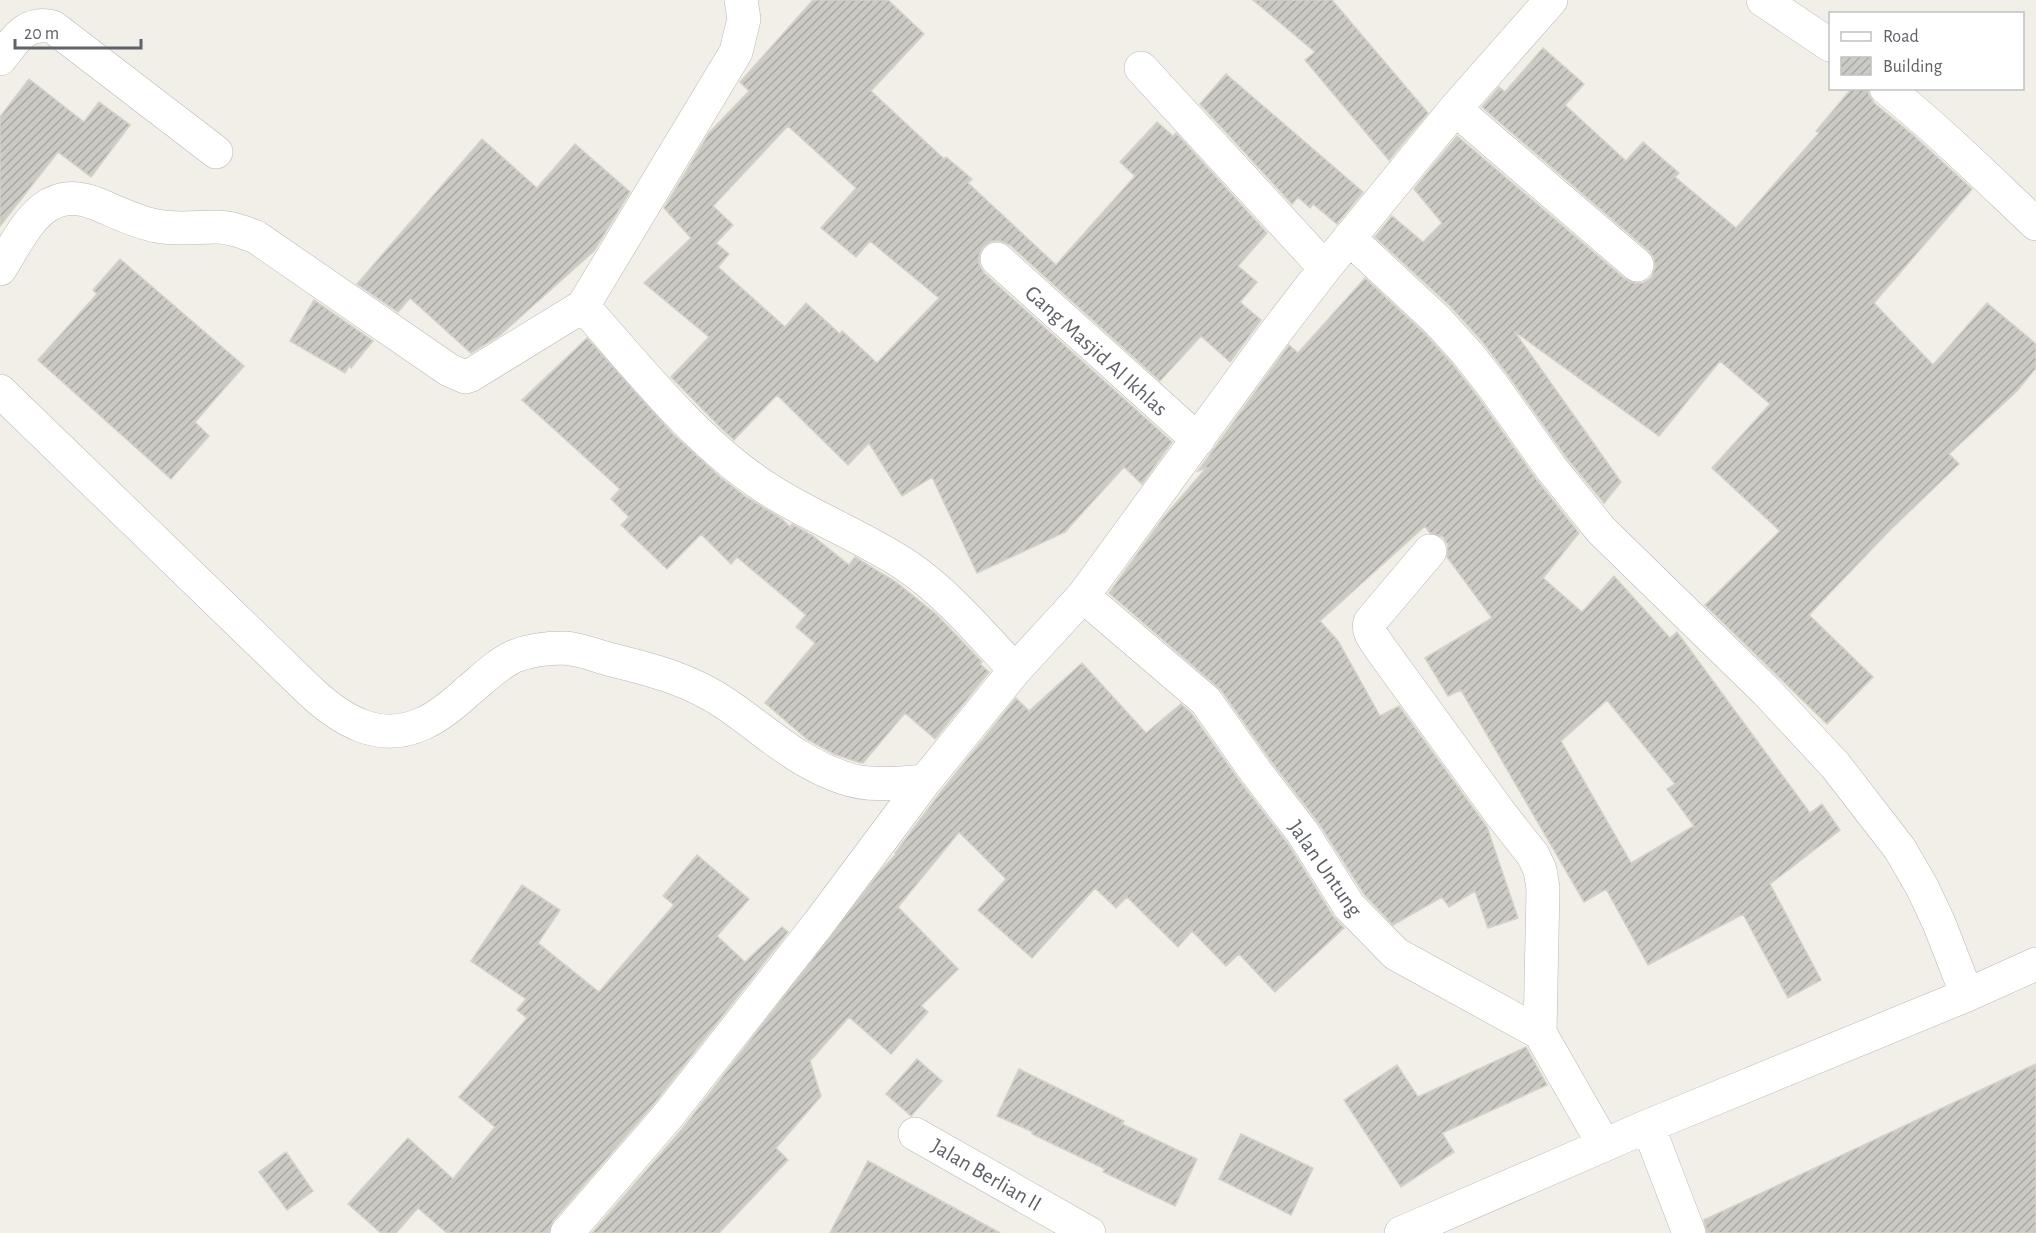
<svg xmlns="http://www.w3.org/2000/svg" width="2036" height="1233" font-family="'Alegreya Sans',sans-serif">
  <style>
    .building { fill: url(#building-hatch); stroke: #d6d1c6; stroke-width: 1.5; fill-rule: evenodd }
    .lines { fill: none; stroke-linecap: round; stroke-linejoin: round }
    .minor-casing { stroke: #b5b8bc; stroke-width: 34 }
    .minor { stroke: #fff; stroke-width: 33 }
    .labels { text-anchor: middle; stroke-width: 4.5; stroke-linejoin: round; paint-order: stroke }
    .street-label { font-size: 22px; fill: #5f6368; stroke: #fff }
  </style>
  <defs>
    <pattern id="building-hatch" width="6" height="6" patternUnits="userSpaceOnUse" patternTransform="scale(1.5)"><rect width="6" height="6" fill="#cccac5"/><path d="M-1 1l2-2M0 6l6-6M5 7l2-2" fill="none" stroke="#a9a8a4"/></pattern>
  </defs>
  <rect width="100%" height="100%" fill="#f1efe8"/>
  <!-- building -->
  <path class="building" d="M813 0H888L924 34 871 91 944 159 946 157 972 179 968 183 1056 265 1135 176 1120 162 1157 122 1173 136 1176 133 1267 233 1238 266 1257 282 1240 302 1261 320 1230 362 1201 336 1160 381 1010 245 1001 241H992L983 247 979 255V264L984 273 1172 442 1142 484 1124 467 1065 532 977 573 932 477 902 496 869 443 848 465 777 395 734 440 722 429 671 377 709 337 644 283 691 238 664 208 709 133 749 91 740 82ZM788 126 856 188 821 228 856 257 870 241 939 298 877 363 842 331 840 334 806 303 785 327 718 267 729 254 716 243 733 225 713 206Z
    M1253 0H1332L1428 113 1389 160 1305 60 1315 52Z
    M1543 48 1584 84 1565 105 1626 161 1643 142 1679 173 1675 177 1736 228 1819 133 1816 131 1852 88H1868L1869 95 1874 103 1913 135 1972 189 1874 303 1933 365 1987 303 2036 344V368L2017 391 1949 454 1959 464 1890 530 1809 615 1873 677 1827 724 1705 605 1780 531 1712 468 1770 404 1720 361 1659 436 1514 331 1621 482 1604 503 1566 457 1508 375 1481 340 1450 306 1375 237 1392 216 1423 242 1442 223 1414 189 1457 136 1625 279 1634 283H1643L1651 278 1655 268 1654 258 1649 251 1482 107 1499 87 1505 92Z
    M1226 74 1363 192 1337 224 1313 204 1310 208 1298 197 1292 204 1200 104Z
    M29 79 84 122 99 102 130 125 91 177 58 152 0 226V117Z
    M482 139 537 188 575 144 630 192 594 251 499 336 471 353 410 298 398 312 357 284Z
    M120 259 244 366 195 422 209 436 171 479 38 360 97 294 93 290Z
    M1365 278 1424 333 1453 365 1478 397 1536 479 1579 533 1543 578 1582 612 1614 576 1670 638 1677 632 1810 813 1822 804 1840 830 1770 884 1821 980 1788 998 1743 914 1648 965 1606 889 1584 902 1461 690 1448 696 1425 658 1492 618 1447 557 1448 545 1443 537 1430 533 1425 526 1320 621 1338 641 1380 716 1399 706 1487 827 1518 918 1488 928 1475 891 1449 907 1442 897 1393 925 1364 894 1318 822 1271 761 1221 690 1109 593 1163 518 1207 467 1198 471 1289 345 1298 353ZM1607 700 1675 784 1667 789 1694 826 1631 863 1561 741Z
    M314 300 373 341 351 368 349 366 345 373 290 341Z
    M587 338 673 434 720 477 746 497 782 519 790 527 792 524 813 536 849 565 855 557 896 582 937 615 982 662 980 664 989 672 935 739 905 713 863 763 858 762 834 754 808 740 765 703 815 643 796 627 806 615 737 557 731 564 701 534 667 569 621 525 629 517 611 499 620 489 522 400Z
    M1082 663 1146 733 1181 704 1192 714 1241 783 1288 844 1333 916 1344 928 1275 992 1239 954 1226 966 1192 931 1178 947 1127 897 1116 908 1095 888 1032 958 978 910 1006 879 959 832 898 907 958 969 921 1006 928 1012 891 1054 849 1017 810 1061 821 1096 776 1148 788 1160 719 1233H592L682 1129 879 873 896 854 895 853 940 793 1016 698 1029 711Z
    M697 855 749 899 717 936 745 962 782 927 788 932 653 1105 553 1221 549 1233H447L418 1208 396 1233H381L348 1204 408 1138 453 1179 495 1127 459 1097 527 1018 517 1010 526 999 471 961 522 885 560 910 538 943 599 992 674 905 663 896Z
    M1526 1047 1547 1085 1442 1133 1454 1152 1401 1187 1344 1100 1397 1065 1418 1097Z
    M917 1059 942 1081 911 1116 886 1094Z
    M2036 1064V1233H1707L1704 1220Z
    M1019 1069 1124 1121 1122 1124 1197 1159 1175 1206 1103 1172 1105 1169 1032 1134 1033 1132 997 1116Z
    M1241 1134 1313 1168 1291 1215 1219 1179Z
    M286 1152 313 1191 287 1210 259 1172Z
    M868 1161 903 1180 1000 1233H830Z"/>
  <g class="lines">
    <defs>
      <path id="minor" d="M1763 0 1830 45
        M0 59C15 40 26 20 53 27L216 152
        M1141 68 1325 268
        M1886 88C1939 130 1987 178 2036 224
        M1455 109 1637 265
        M1349 238 1437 320 1467 353 1493 386 1551 468 1601 530 1767 692 1835 765 1900 849 1922 887 1939 923 1967 995
        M997 259 1198 440
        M0 269C24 231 43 182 97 204 117 212 135 222 157 226 177 230 196 227 216 227 230 227 243 232 256 237L449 370 465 377 471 375 583 306 736 52 744 19 741 0
        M583 306C636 365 691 436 756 481 803 514 859 534 907 566 948 594 981 634 1015 670
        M0 391 310 691C342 721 380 744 424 723 440 716 455 703 468 691 483 679 497 664 515 656 530 650 548 648 564 648 580 649 597 656 612 660 653 670 691 680 726 704 766 731 796 762 844 778 870 787 898 783 925 781
        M1430 551 1370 622C1367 632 1375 640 1380 648L1500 813 1533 855 1540 870 1543 888 1540 1033
        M1083 596 1206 701 1256 772 1303 833 1349 906 1396 954 1540 1033 1604 1145
        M1648 1126 1689 1233
        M915 1134 1089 1233
        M567 1233 667 1117 819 923 925 781 1015 670 1083 596 1275 333 1325 268 1455 109 1551 0
        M1401 1233 1648 1126 1967 995 2036 964"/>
    </defs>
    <!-- minor casing -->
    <use href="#minor" class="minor-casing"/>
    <!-- minor -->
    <use href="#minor" class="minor"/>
  </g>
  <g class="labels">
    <!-- street labels -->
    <g class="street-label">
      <text transform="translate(1097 350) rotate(42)" y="8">Gang Masjid Al Ikhlas</text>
      <text transform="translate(1326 868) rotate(55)" y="8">Jalan Untung</text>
      <text transform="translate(987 1174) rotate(30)" y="8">Jalan Berlian II</text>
    </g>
  </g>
  <!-- legend -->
  <rect x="1829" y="12" width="195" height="78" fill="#ffffff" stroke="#bfc1c3" stroke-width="1.5"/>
  <rect x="1841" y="32" width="30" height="9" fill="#ffffff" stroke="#bfc1c3" stroke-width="1.5"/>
  <text x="1883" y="42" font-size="18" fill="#5f6368">Road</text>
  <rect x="1841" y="57" width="30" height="18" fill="url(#building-hatch)" stroke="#bfc1c3" stroke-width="1.5"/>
  <text x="1883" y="72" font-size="18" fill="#5f6368">Building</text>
  <!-- scale -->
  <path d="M15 39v9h126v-9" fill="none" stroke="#5f6368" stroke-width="3"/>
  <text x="24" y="39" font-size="18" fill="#5f6368" stroke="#ffffff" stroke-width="4.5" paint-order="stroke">20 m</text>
</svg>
